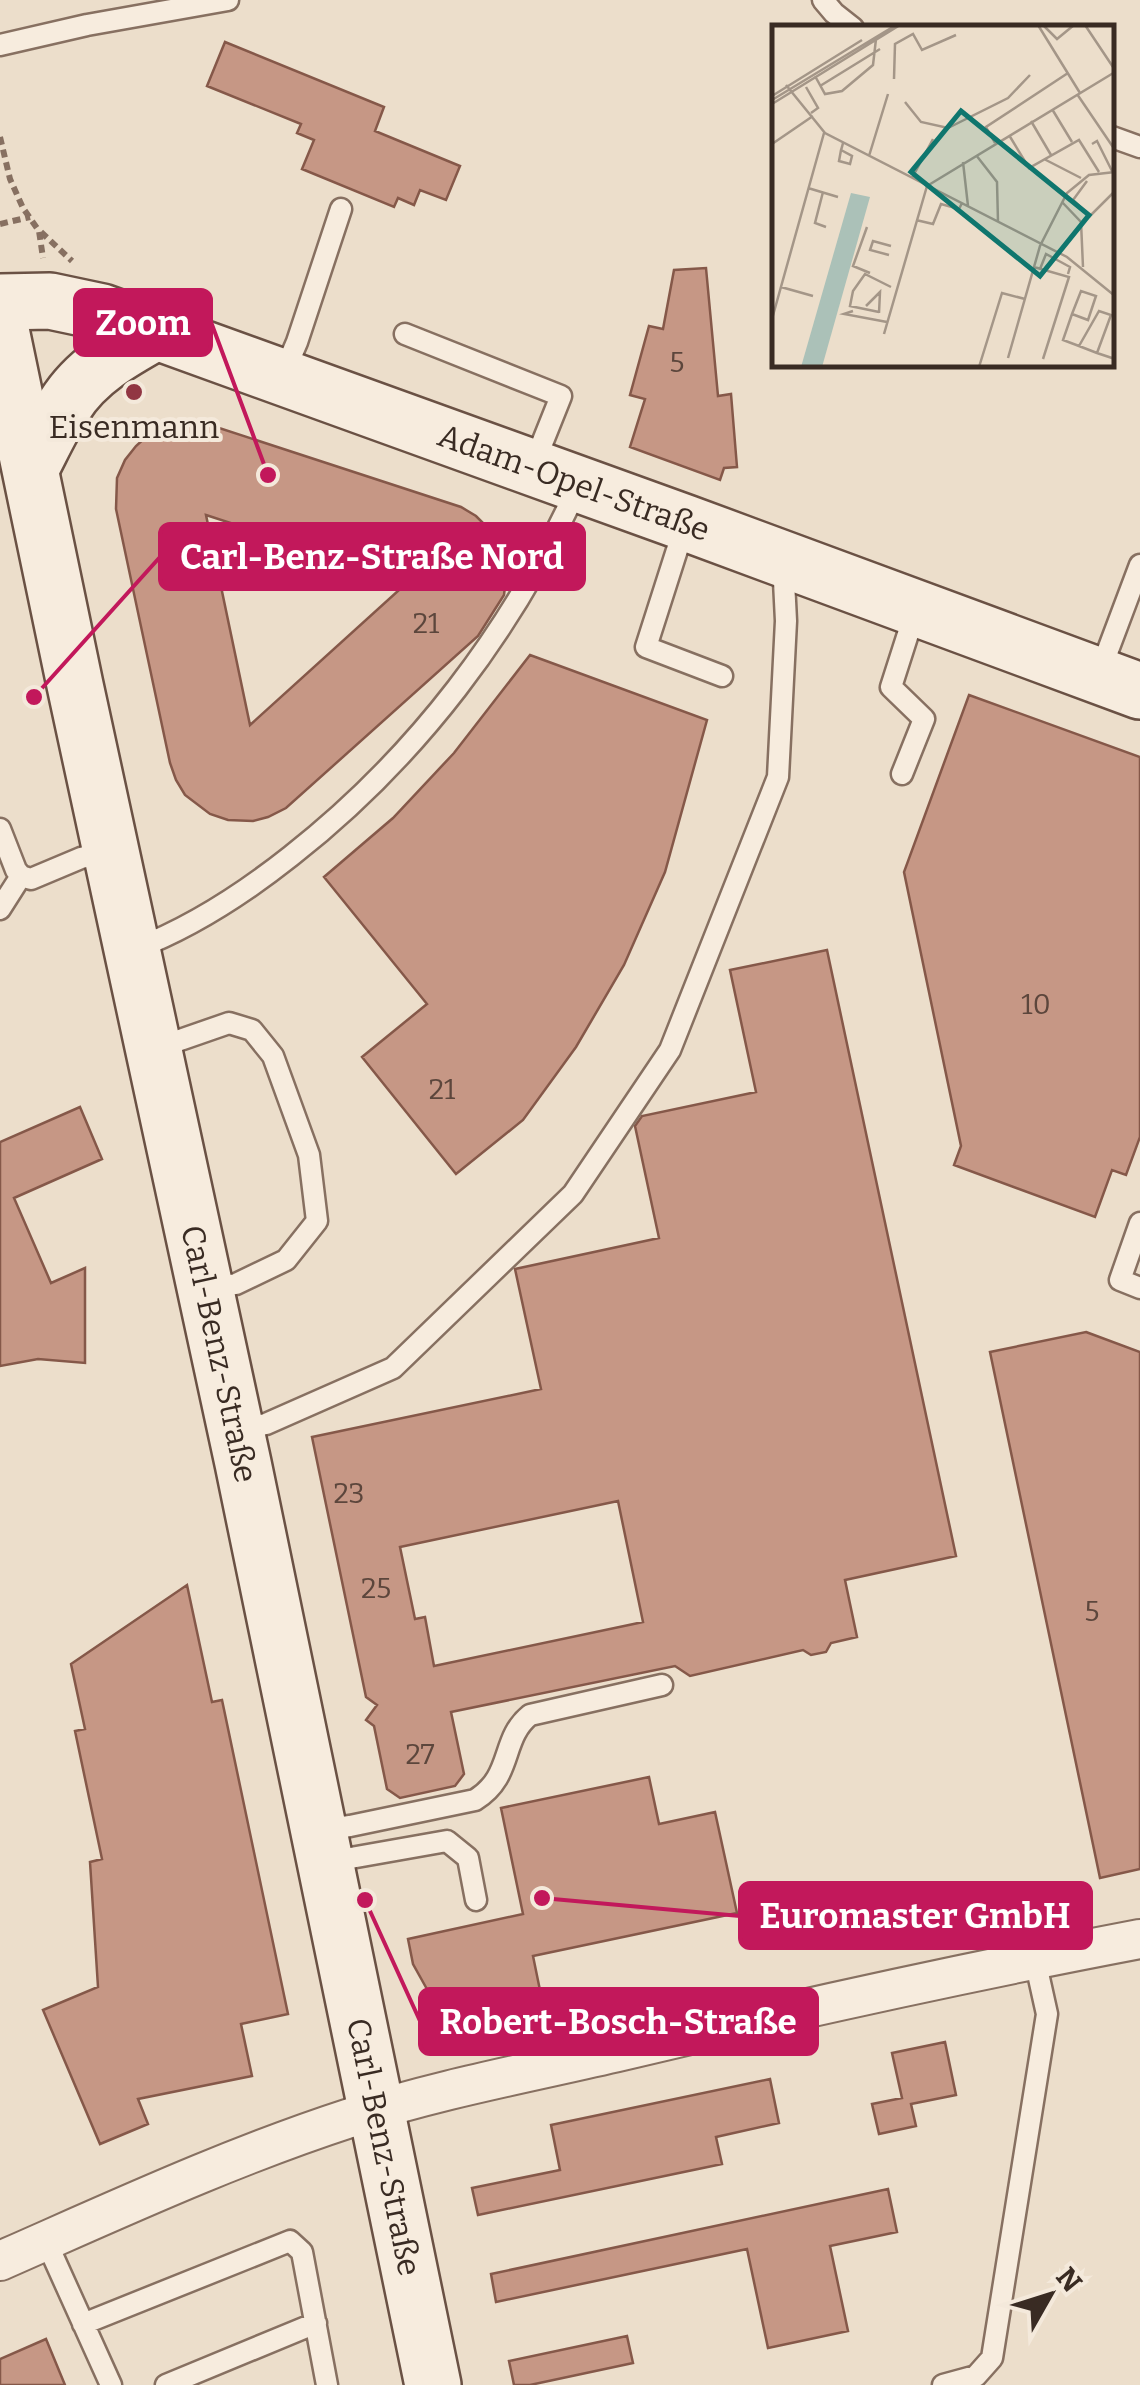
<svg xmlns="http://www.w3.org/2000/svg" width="1140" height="2385" font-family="Bitter,serif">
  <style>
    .building { fill: #c69785; stroke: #855849; stroke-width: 2.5; fill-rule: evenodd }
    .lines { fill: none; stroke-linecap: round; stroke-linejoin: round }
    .service-casing { stroke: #877061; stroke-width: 25 }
    .minor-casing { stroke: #877061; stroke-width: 42 }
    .secondary-casing { stroke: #6a5144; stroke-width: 60 }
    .path { stroke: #877061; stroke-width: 6; stroke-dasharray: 8 5; stroke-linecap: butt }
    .service { stroke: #f7ecde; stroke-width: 20 }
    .minor { stroke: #f7ecde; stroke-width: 38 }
    .secondary { stroke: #f7ecde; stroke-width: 55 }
    .poi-dot { fill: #913643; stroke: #f4e9db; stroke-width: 4 }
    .labels { text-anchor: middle; stroke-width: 8; stroke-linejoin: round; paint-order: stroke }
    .number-label { font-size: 28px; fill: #5c463c }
    .poi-label { font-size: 32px; fill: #392b23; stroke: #f4e9db }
    .street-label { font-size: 32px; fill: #392b23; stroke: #f4e9db }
    .inset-road { fill: none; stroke: #a49688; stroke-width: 2.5 }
    .view { fill: #0f766e; fill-opacity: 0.15; stroke: #0f766e; stroke-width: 5 }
    .inset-edge { fill: none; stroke: #392b23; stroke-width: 5 }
    .leader { fill: none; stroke: #c2185b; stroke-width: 4 }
    .callout-dot { fill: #c2185b; stroke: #f4e9db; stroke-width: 4 }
    .callout { fill: #c2185b; stroke: #c2185b; stroke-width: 4 }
    .callout-label { font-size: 35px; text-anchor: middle; font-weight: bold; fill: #fff }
  </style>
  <rect width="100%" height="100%" fill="#ecdecb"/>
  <!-- building -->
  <path class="building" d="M225 42 384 107 375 131 460 166 446 200 420 190 414 205 398 198 394 207 302 169 314 140 297 133 301 124 207 86Z
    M706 268 718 396 731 394 737 467 724 468 720 480 630 447 645 399 630 395 649 326 663 329 674 270Z
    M194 423 210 425 461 507 476 516 493 533 501 547 507 569 504 595 478 636 286 808 268 817 253 821 228 820 210 814 185 795 176 780 170 763 116 509 117 478 125 460 136 446 148 435 166 426ZM206 515 409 581 250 725Z
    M530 655 707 720 665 872 624 965 576 1047 523 1120 456 1174 362 1057 427 1004 324 877 393 818 454 753Z
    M969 695 1140 757V1137L1126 1175 1112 1170 1095 1217 954 1165 961 1146 904 872Z
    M827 950 956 1556 845 1580 857 1637 831 1643 826 1652 811 1655 803 1650 690 1676 675 1666 451 1712 464 1774 455 1786 400 1798 387 1789 374 1726 366 1720 377 1705 366 1697 312 1437 541 1389 515 1269 659 1238 635 1126 642 1116 756 1092 730 970ZM618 1501 643 1622 434 1666 425 1617 415 1619 400 1547Z
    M80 1107 102 1159 14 1198 51 1283 85 1268V1363L38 1359 0 1366V1142Z
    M1086 1332 1140 1352V1869L1100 1878 990 1352Z
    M187 1585 212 1702 222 1700 288 2014 241 2024 252 2076 138 2099 148 2124 100 2144 43 2010 98 1987 90 1862 102 1859 75 1731 85 1729 71 1664Z
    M649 1777 659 1824 715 1812 737 1913 533 1956 543 2005 486 2015 455 2011 428 1991 413 1964 408 1939 523 1914 501 1808Z
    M945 2042 956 2095 911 2104 916 2126 879 2134 872 2104 902 2098 892 2053Z
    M770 2079 779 2123 716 2137 722 2164 478 2215 472 2188 560 2170 551 2125Z
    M888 2189 897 2232 830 2246 848 2331 768 2348 747 2249 496 2302 491 2274Z
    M627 2336 633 2363 530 2385H514L509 2361Z
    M46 2339 65 2385H0V2359Z"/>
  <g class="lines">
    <defs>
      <path id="service" d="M823 0 834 13 853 28
        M0 45 87 25 228 0
        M1112 137 1140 147
        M405 334 561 396 533 466
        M282 377 297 342 341 209
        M685 525 646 647 722 676
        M1099 674 1140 565
        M902 774 924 719 891 687 916 609
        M0 829 16 870 21 876 31 879 81 858 109 851
        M0 909 21 876
        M135 949C193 927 243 894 291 856 416 758 513 630 578 486
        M157 1048 229 1023 252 1030 273 1056 309 1155 317 1221 286 1260 236 1284 206 1289
        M1140 1223 1120 1280 1140 1288
        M238 1430 266 1424 393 1368 573 1194 670 1050 778 777 786 621 783 561
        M321 1830 350 1826 475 1800C514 1776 500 1739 530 1715L662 1685
        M328 1862 447 1841 468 1858 476 1900
        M46 2241 111 2385
        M83 2324 290 2241 302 2252 327 2385
        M166 2385 316 2323
        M943 2385 976 2376 992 2358 1047 2014 1035 1960"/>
      <path id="minor" d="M0 2261C116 2210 230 2157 350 2118 439 2089 532 2072 622 2051 794 2010 966 1972 1140 1939"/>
      <g id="secondary">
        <path id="s1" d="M0 302 50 301 102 312 686 523 1140 691"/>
        <path id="s2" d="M0 325 75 685 243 1463 433 2385"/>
        <path d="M31 468C42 447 52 425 65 405 86 371 122 351 156 332"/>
      </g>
    </defs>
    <!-- service casing -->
    <use href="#service" class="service-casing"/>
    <!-- minor casing -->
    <use href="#minor" class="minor-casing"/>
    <!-- secondary casing -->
    <use href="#secondary" class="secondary-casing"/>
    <!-- path -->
    <path class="path" d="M0 137 10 179 23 208 39 231 43 258
      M0 224 30 217
      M41 232 72 261"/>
    <!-- service -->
    <use href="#service" class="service"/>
    <!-- minor -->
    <use href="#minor" class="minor"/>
    <!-- secondary -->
    <use href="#secondary" class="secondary"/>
  </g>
  <!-- markers -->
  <circle class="poi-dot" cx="134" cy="392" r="10"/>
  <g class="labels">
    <!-- number labels -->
    <g class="number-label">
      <text x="677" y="372">5</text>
      <text x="426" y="633">21</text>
      <text x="1036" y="1014">10</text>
      <text x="442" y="1099">21</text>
      <text x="349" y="1503">23</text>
      <text x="376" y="1598">25</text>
      <text x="1092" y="1621">5</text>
      <text x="420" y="1764">27</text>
    </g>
    <!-- poi labels -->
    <g class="poi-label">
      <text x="134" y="438">Eisenmann</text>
    </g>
    <!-- street labels -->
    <g class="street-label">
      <text dy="11" stroke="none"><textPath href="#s1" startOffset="605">Adam-Opel-Straße</textPath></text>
      <text dy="11" stroke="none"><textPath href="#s2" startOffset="1052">Carl-Benz-Straße</textPath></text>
      <text dy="11" stroke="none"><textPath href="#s2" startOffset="1862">Carl-Benz-Straße</textPath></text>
    </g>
  </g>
  <!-- overview -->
  <g transform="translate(772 25)">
    <rect width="342" height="342" fill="#ecdecb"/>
    <path d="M79 168 98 172 50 342H29Z" fill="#abc1b8"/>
    <path class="inset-road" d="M266 0 308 68M271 0 285 14 302 0M313 0 343 45M43 51 53 69 70 66 101 40 104 14M122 54 123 19 141 9 150 25 184 10M14 60 53 108 295 232 343 271M48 61 108 24M34 62 46 83 39 88M305 69 343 125M0 71 90 15M0 75 124 0M133 77 149 97 176 103 236 73 258 50M0 79 128 0M280 84 300 117M259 96 279 130M237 110 257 143 307 115 327 147M223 118 214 102 296 48M0 119 41 91M320 119 325 116 340 146M69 125 80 131 78 139 67 136 69 125 70 122 71 118M204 130 225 157 226 197M97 131 116 69M272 134 309 153M191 137 196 181M140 153 161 114M315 156 301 175 318 191 343 166M155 161 343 47M36 163 66 172M51 167 43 198 54 202M290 177 309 197 311 242M144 195 161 199 169 179 187 184 190 178M95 202 81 241 98 248M117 230 98 225 101 216 119 221M262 242 297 252 271 334M268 244 274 229 298 242 296 249M9 262 41 271M94 281 108 267 107 288M81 286 72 289 115 297M107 287 78 281 81 266 93 249 119 262M300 289 316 295 324 271 309 266 300 289 291 315 307 321M0 294 52 108M112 309 155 161M325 328 339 290 327 286 307 321 325 328 343 334M236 333 268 221 295 168 317 150 343 147M207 342 230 268 253 274"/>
    <path class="view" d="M189 86 317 190 268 251 139 147Z"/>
    <rect width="342" height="342" class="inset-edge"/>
  </g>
  <!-- callouts -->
  <path class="leader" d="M268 475L211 322M34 697L160 557M542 1898L740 1916M365 1900L420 2021"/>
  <g class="callout-dot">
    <circle cx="268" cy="475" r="10"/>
    <circle cx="34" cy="697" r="10"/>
    <circle cx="542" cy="1898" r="10"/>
    <circle cx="365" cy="1900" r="10"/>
  </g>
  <g class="callout">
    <rect x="75" y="290" width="136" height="65" rx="10"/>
    <rect x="160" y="524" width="424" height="65" rx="10"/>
    <rect x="740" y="1883" width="351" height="65" rx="10"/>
    <rect x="420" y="1989" width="397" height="65" rx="10"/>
  </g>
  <g class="callout-label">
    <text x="143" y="335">Zoom</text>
    <text x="372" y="569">Carl-Benz-Straße Nord</text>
    <text x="915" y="1928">Euromaster GmbH</text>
    <text x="618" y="2034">Robert-Bosch-Straße</text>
  </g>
  <!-- north arrow -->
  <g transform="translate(1050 2295) rotate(51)" stroke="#f4e9db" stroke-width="8" paint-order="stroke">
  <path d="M0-8L18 38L0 25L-18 38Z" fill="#392b23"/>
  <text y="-15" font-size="28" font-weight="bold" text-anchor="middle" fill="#392b23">N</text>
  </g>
</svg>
